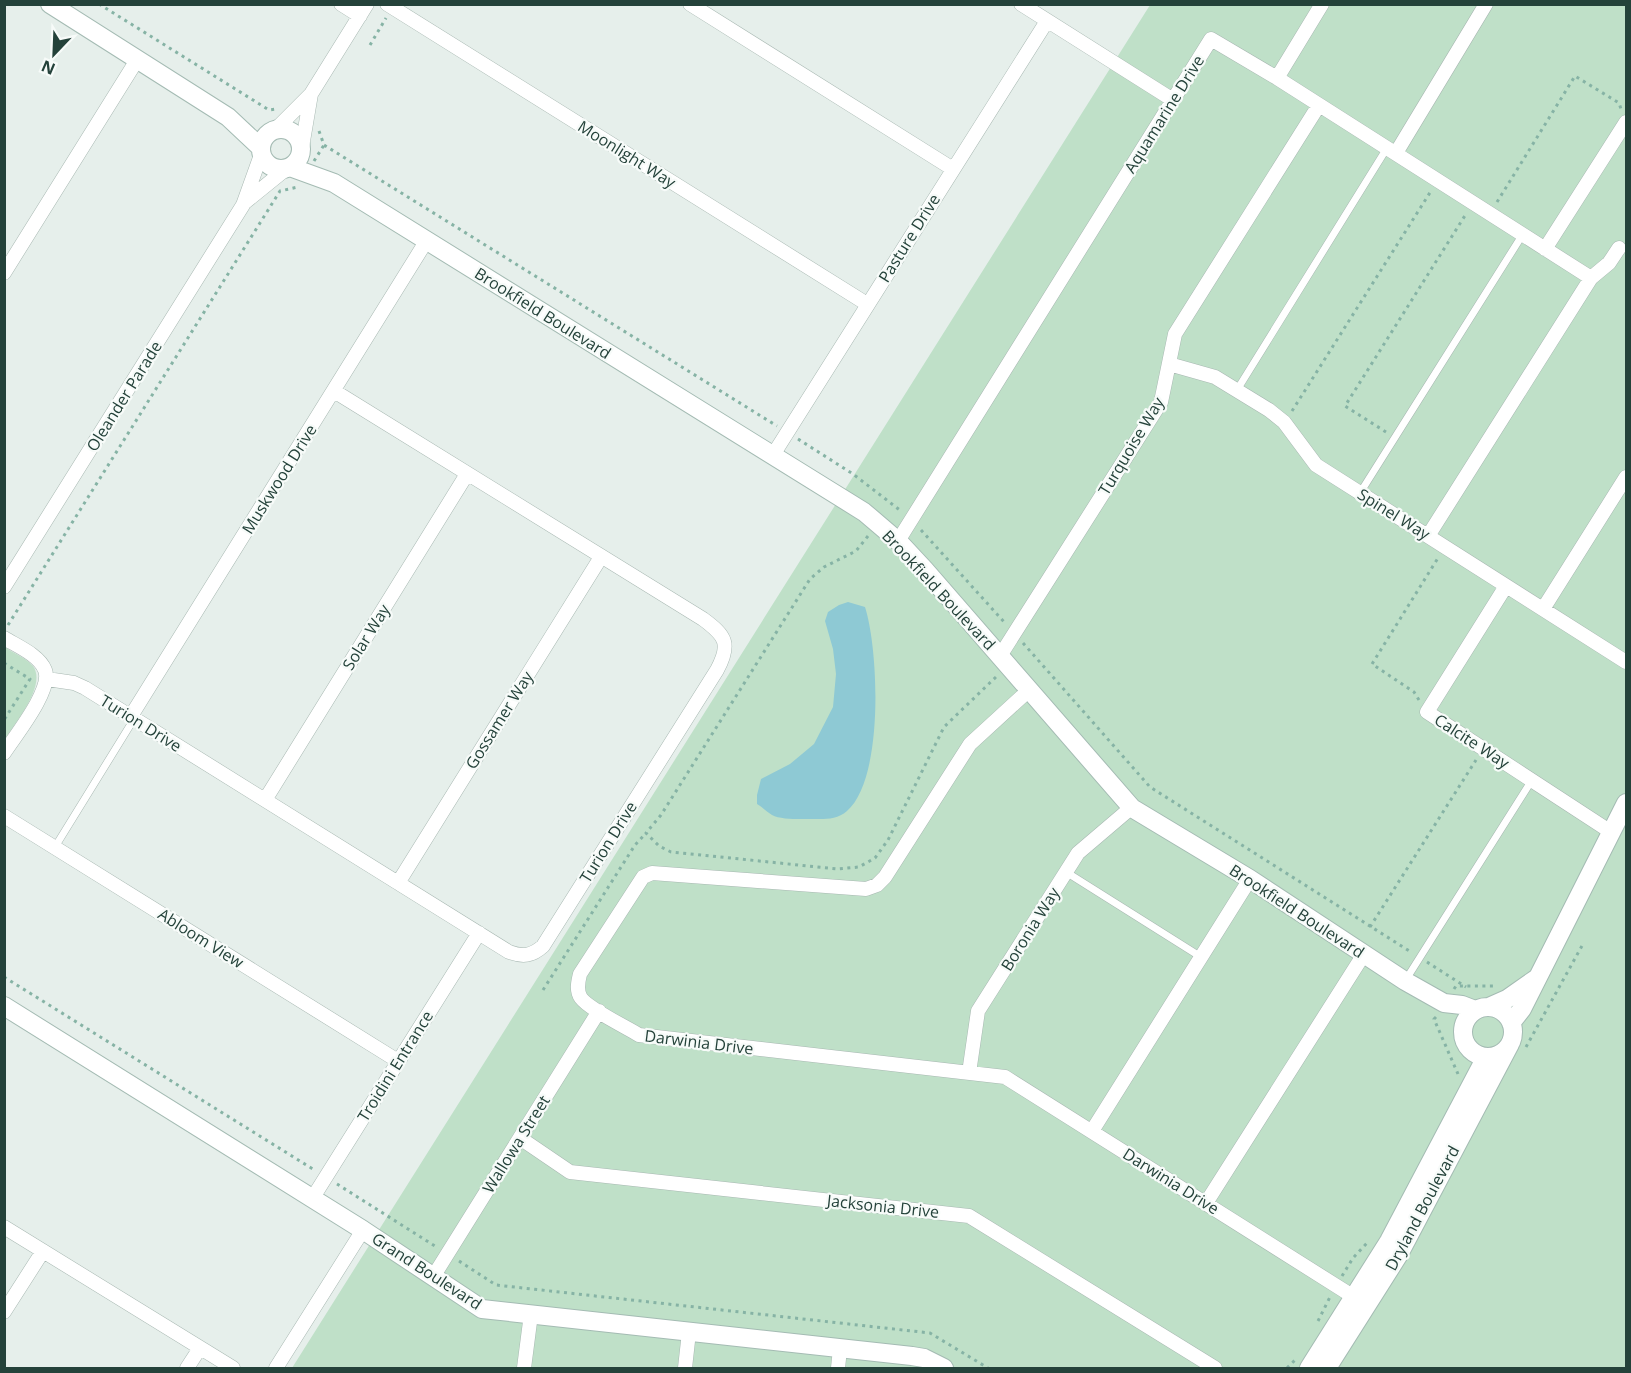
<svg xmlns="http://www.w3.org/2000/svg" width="1631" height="1373" font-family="'Open Sans',sans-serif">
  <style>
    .green { fill: #bfe0c8 }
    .water { fill: #8ec9d4 }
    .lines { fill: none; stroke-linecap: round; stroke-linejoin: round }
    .lane-casing { stroke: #a8b8b2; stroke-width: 8 }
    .street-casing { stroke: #a8b8b2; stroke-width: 15 }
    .secondary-casing { stroke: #a4bbb3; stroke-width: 20 }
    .path { stroke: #86b3a5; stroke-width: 3; stroke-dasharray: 3 4.5; stroke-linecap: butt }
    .lane { stroke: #fff; stroke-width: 7 }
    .street { stroke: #fff; stroke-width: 14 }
    .secondary { stroke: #fff; stroke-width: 18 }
    .labels { text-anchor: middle; stroke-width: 4.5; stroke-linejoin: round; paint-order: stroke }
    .street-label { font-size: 16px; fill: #24423a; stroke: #f7fbf9 }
  </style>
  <rect width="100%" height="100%" fill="#e6efeb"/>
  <!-- green -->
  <path class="green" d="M1150 5H1626V1368H292Z
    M5 647C13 653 26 658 33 666 47 685 15 723 5 739Z"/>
  <!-- water -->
  <path class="water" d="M848 602 865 607C879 651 884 779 847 811 837 820 825 819 813 819 801 819 781 820 772 815 767 812 762 807 757 804V795L761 779 790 764 814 744 833 707 836 674 833 649 825 621 828 612 839 605Z"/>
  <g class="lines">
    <defs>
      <path id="lane" d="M1237 390 1387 148
        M1360 493 1523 234
        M55 847 134 719
        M1066 872 1201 957
        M1405 981 1532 780"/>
      <path id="street" d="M341 4 360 16
        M387 4 867 304
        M690 4 953 169
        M1021 4 1173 100
        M1277 78 1322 4
        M276 129 311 94 367 4
        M302 147 311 94
        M1396 153 1486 4
        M244 203 286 169
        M1545 249 1626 122
        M4 273 137 60
        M1169 364 1215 377 1269 410 1284 422 1316 465 1626 662
        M773 455 1047 21
        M1428 536 1591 278 1609 263 1619 248
        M898 541 1211 39 1277 78 1591 278
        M1506 586 1427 712 1611 832
        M4 587 243 205 262 152
        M1543 609 1626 477
        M4 638C17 646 39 655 45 670 53 689 15 736 4 753
        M1000 656 1161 402 1175 334 1319 105
        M47 679 74 683 85 688 509 952C523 957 532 956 543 946L717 670C731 644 726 636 703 619L334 391
        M1029 690 970 744 885 877 877 885 866 889 652 873 643 877 580 974C578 982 576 991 581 998 589 1009 626 1027 639 1035L1005 1077 1354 1297
        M131 716 427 240
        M265 800 467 474
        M4 816 398 1061
        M398 883 601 557
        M969 1073 978 1011 1078 853 1132 807
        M1092 1131 1250 879
        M520 1138 570 1172 969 1216 1215 1368
        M312 1199 479 933
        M1206 1203 1364 954
        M4 1227 233 1368
        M433 1277 599 1011
        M4 1312 43 1251
        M187 1368 200 1348
        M276 1368 363 1230
        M524 1368 531 1314
        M685 1368 689 1332
        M838 1368 840 1349"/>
      <path id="secondary" d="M50 4 228 117 261 148
        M261 149a20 20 0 1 1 40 0a20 20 0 1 1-40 0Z
        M290 167 334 183 864 512 898 541 925 570 1132 808 1250 879 1405 981 1444 1003 1462 1005 1475 1010
        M4 1006 363 1230 482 1309 912 1356 924 1358 944 1368
        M1463 1032a25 25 0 1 1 50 0a25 25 0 1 1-50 0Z
        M1489 1007 1507 999 1537 978
        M1511 1023 1522 1009 1626 803
        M1309 1368 1389 1241 1486 1057
        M1327 1368 1398 1256 1510 1044"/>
    </defs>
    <!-- lane casing -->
    <use href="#lane" class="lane-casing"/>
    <!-- street casing -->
    <use href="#street" class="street-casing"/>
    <!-- secondary casing -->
    <use href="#secondary" class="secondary-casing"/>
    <!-- path -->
    <path class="path" d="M99 4 269 110 277 109
      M370 45 386 18
      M319 131 324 145 777 426
      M314 161 324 145
      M1497 202 1575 76 1619 103 1621 109
      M1292 411 1431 191
      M1386 432 1345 406 1466 214
      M798 439 853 474 901 511
      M921 530 1005 623
      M868 536 856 551 824 567 810 579 661 815 646 833 659 846 671 852 838 869 859 867 875 858 888 840 944 727 997 676
      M8 625 280 191 298 187
      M1023 643 1150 787 1411 952
      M4 663 30 679 4 720
      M1419 700 1414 692 1372 664 1438 558
      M1370 927 1476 760
      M1427 962 1466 987
      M4 977 316 1171
      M1454 989 1456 986H1494
      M543 990 635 845 646 833
      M1436 1017 1434 1019 1458 1074
      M1526 1047 1583 944
      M337 1184 438 1248
      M459 1261 496 1285 930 1333 988 1368
      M1342 1276 1353 1258 1367 1243
      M1318 1321 1330 1297
      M1287 1368 1295 1360"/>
    <!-- lane -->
    <use href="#lane" class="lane"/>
    <!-- street -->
    <use href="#street" class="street"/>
    <!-- secondary -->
    <use href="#secondary" class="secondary"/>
  </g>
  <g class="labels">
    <!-- street labels -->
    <g class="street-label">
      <text transform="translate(1164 114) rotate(-58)" y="6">Aquamarine Drive</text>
      <text transform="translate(627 154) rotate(32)" y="6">Moonlight Way</text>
      <text transform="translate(909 238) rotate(-58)" y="6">Pasture Drive</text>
      <text transform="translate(543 313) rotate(32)" y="6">Brookfield Boulevard</text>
      <text transform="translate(124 396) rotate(-58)" y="6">Oleander Parade</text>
      <text transform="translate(1131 446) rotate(-59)" y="6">Turquoise Way</text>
      <text transform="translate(279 479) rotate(-58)" y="6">Muskwood Drive</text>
      <text transform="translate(1394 514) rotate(32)" y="6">Spinel Way</text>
      <text transform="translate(939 590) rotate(47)" y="6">Brookfield Boulevard</text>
      <text transform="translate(366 637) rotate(-58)" y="6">Solar Way</text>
      <text transform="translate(499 720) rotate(-58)" y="6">Gossamer Way</text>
      <text transform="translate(141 723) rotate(32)" y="6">Turion Drive</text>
      <text transform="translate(1472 741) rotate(33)" y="6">Calcite Way</text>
      <text transform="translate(608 842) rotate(-58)" y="6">Turion Drive</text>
      <text transform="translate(1297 911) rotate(33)" y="6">Brookfield Boulevard</text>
      <text transform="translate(1030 929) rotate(-58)" y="6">Boronia Way</text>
      <text transform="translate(201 938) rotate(32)" y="6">Abloom View</text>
      <text transform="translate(699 1042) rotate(7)" y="6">Darwinia Drive</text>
      <text transform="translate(395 1066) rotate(-58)" y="6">Troidini Entrance</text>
      <text transform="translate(516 1144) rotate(-58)" y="6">Wallowa Street</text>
      <text transform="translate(1171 1181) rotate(32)" y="6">Darwinia Drive</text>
      <text transform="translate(883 1206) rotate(6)" y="6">Jacksonia Drive</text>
      <text transform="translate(1422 1208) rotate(-62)" y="6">Dryland Boulevard</text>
      <text transform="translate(427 1271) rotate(33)" y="6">Grand Boulevard</text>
    </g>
  </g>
  <!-- border -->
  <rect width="1631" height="1373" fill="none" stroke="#24423a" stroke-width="12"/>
  <!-- north arrow -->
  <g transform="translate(54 54) rotate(203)" stroke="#f7fbf9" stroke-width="4.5" paint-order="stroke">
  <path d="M0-4.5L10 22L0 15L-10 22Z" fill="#24423a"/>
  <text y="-9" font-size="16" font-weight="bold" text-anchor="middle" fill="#24423a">N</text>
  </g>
</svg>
